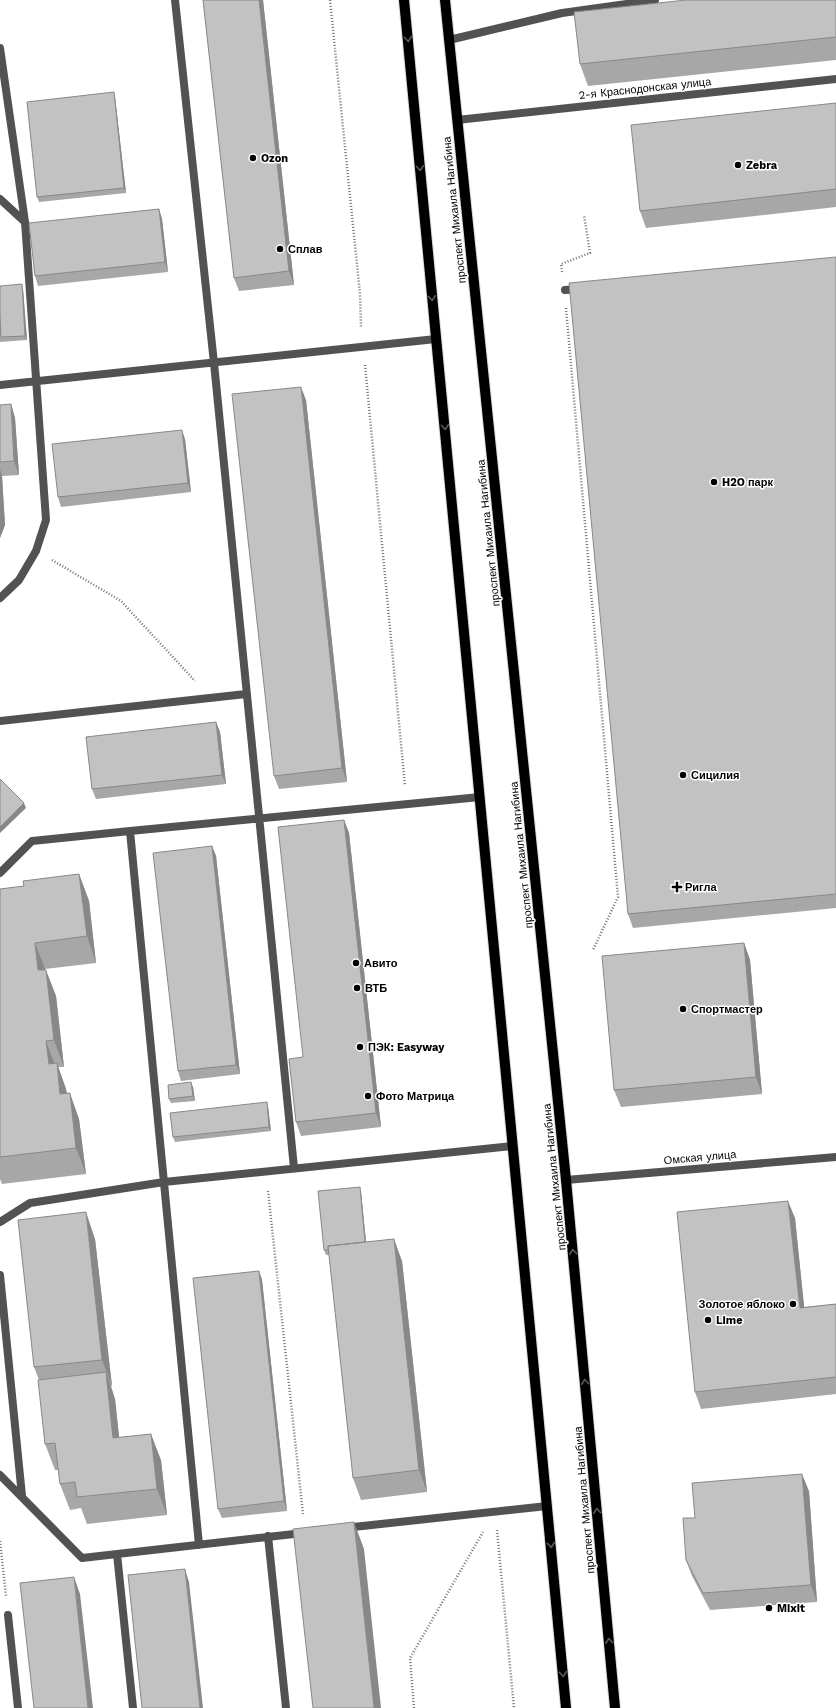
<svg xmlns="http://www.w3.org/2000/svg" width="836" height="1708" font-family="'Work Sans',sans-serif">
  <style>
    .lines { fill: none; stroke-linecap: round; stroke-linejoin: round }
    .primary-casing { stroke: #dbdbdb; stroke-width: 12 }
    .path { stroke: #747474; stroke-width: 2.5; stroke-dasharray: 1 2; stroke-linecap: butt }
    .lane { stroke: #525252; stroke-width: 8 }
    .street { stroke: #525252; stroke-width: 8 }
    .primary { stroke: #000; stroke-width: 10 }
    .wall { fill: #a7a7a7 }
    .shaded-wall { fill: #888 }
    .building { fill: #c2c2c2; stroke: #888 }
    .oneway { stroke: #595959 }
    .poi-dot { fill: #000; stroke: #fff; stroke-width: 1.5 }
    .labels { text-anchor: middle; stroke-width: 3; stroke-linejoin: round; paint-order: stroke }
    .street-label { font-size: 11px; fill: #000; stroke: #fff }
    .poi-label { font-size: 11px; font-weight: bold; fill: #000; stroke: #fff; text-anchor: start }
  </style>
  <rect width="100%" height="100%" fill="#fff"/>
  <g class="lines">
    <defs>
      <path id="primary" d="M404 0 566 1708
        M445 0 566 1180 615 1708"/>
    </defs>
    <!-- primary casing -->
    <use href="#primary" class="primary-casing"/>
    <!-- path -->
    <path class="path" d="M330 0 360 294 361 328
      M562 272 561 264 590 253 584 215
      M566 308 618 897 593 950
      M365 365 405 786
      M52 560 121 601 195 681
      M268 1191 303 1514
      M497 1530 514 1708
      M0 1541 6 1596
      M414 1708 410 1658 483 1532"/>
    <!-- lane -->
    <path class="lane" d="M175 0 214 363 294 1168
      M449 40 562 13 655 0
      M0 48 25 222 46 520 36 551 19 580 0 598
      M457 120 836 79
      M0 199 25 222
      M565 290 580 289
      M0 385 436 339
      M0 721 246 694
      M0 873 32 841 130 831
      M0 1222 30 1203 164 1182 513 1146
      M0 1275 22 1496
      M0 1475 82 1558 303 1533
      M344 1528 547 1506
      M268 1536 286 1708
      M199 1545 130 831 480 797
      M117 1554 133 1708
      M8 1615 18 1708"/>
    <!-- street -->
    <path class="street" d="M566 1180 836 1157"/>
    <!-- primary -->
    <use href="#primary" class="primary"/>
  </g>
  <!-- wall -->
  <path class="wall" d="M203 0H263L294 285 239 291 234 278Z
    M836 0V60L588 86 580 64Z
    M114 92 115 97 126 193 39 202 37 197Z
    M836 103V207L646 228 640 211Z
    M159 209 162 219 168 272 38 286 35 276Z
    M836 257V908L633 928 628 914Z
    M0 286 23 289 27 340 0 342Z
    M306 400 347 782 279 789 274 776Z
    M11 404 15 418 19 475 2 476 5 525 0 538V405Z
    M185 439 191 492 61 507 58 497Z
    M216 722 220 732 226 784 96 799 92 789Z
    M344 820 349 833 381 1127 301 1136 296 1122 303 1057Z
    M212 846 216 856 240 1074 181 1081 178 1071Z
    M79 874 89 901 96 963 45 969 56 996 64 1067H58L66 1089 67 1093 79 1119 86 1174 2 1184 0 1179V889L24 886Z
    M744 943 750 960 762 1094 621 1107 614 1090Z
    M193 1087 195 1101 171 1103 169 1099Z
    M268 1107 271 1131 175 1142 173 1137Z
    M361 1192 366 1242 402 1261 427 1492 361 1500 353 1478 329 1255H326L324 1250Z
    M795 1218 804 1307 836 1304V1394L701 1409 695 1392Z
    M95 1239 112 1386H111L115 1399 119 1437 161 1460 167 1515 87 1524 81 1508 70 1510 60 1484 58 1470H55L45 1444 39 1380 34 1367Z
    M259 1271 262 1280 287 1511 222 1518 218 1509Z
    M809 1491 817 1602 710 1610 692 1576 686 1560 695 1518Z"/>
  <!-- shaded-wall -->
  <path class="shaded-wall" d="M259 0H263L294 285 289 271Z
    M114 92 115 97 126 193 124 188Z
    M159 209 162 219 168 272 165 262Z
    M22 284 23 289 27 340 25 336Z
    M0 296 1 337 0 333Z
    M301 387 306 400 347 782 342 768Z
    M11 404 15 418 19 475 14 461Z
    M182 430 185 439 191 492 188 483Z
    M0 469 2 476 5 525 0 538Z
    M216 722 220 732 226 784 222 775Z
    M24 803 26 808 0 833V827Z
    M344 820 349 833 381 1127 376 1113Z
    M212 846 216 856 240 1074 236 1065Z
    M79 874 89 901 96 963 87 936Z
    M35 943 45 969 48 997 38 970Z
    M744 943 750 960 762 1094 756 1077Z
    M46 970 56 996 64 1067 54 1040Z
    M46 1041 56 1068 49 1064Z
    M57 1063 66 1089 70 1120 60 1094Z
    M191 1082 193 1087 195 1101 193 1096Z
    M70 1093 79 1119 86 1174 76 1148Z
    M267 1102 268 1107 271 1131 269 1127Z
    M360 1187 361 1192 367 1251 366 1246Z
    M788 1201 795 1218 806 1325 800 1308Z
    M86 1212 95 1239 112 1386 102 1360Z
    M394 1239 402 1261 427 1492 419 1470Z
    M259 1271 262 1280 287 1511 284 1501Z
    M106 1372 115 1399 122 1464 113 1438Z
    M151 1434 161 1460 167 1515 157 1489Z
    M802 1474 809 1491 817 1602 811 1585Z
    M354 1522 364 1549 381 1708H374Z
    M185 1569 189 1582 203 1708H200Z
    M74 1577 80 1594 93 1708H88Z"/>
  <!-- building -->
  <path class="building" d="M203 0H259L289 271 234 278Z
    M686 0H836V37L580 64 574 12Z
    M114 92 124 188 37 197 27 102Z
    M836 103V189L640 211 631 125Z
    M159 209 165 262 35 276 29 223Z
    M836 257V894L628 914 569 283Z
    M22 284 25 336 1 337 0 316V286Z
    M301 387 342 768 274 776 232 394Z
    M11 404 14 461 0 462V405Z
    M182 430 188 483 58 497 52 444Z
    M216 722 222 775 92 789 86 737Z
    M0 779 24 803 0 827Z
    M344 820 376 1113 296 1122 289 1059 303 1057 278 827Z
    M212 846 236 1065 178 1071 153 853Z
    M79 874 87 936 35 943 38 970H46L54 1040 46 1041 49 1064 57 1063 60 1094 70 1093 76 1148 0 1157V889L24 886 23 881Z
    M744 943 756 1077 614 1090 602 956Z
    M191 1082 193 1096 169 1099 168 1085Z
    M267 1102 269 1127 173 1137 170 1113Z
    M360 1187 365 1242 328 1246V1250H324L318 1191Z
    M788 1201 800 1308 836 1304V1377L695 1392 677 1212Z
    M86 1212 102 1360 34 1367 18 1220Z
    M394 1239 419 1470 353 1478 328 1246Z
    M259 1271 284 1501 218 1509 193 1278Z
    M106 1372 113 1438 151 1434 157 1489 77 1497 75 1482 60 1484 55 1443 45 1444 38 1380Z
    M802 1474 811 1585 703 1593 686 1560 683 1518H695L692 1483Z
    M354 1522 374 1708H313L293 1529Z
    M185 1569 200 1708H142L128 1575Z
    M74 1577 88 1708H34L20 1583Z"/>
  <!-- one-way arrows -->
  <defs><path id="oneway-chevron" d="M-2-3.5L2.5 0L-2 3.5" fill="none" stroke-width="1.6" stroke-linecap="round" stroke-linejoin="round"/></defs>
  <g class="oneway">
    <use href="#oneway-chevron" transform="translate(408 39) rotate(85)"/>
    <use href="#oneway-chevron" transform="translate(420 168) rotate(85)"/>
    <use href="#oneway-chevron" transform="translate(432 298) rotate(85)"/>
    <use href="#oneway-chevron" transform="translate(445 427) rotate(85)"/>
    <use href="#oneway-chevron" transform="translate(573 1252) rotate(-95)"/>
    <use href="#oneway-chevron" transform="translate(585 1382) rotate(-95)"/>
    <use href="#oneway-chevron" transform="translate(597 1511) rotate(-95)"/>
    <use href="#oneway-chevron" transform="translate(551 1545) rotate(85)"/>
    <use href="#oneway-chevron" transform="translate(609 1641) rotate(-95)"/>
    <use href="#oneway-chevron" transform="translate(563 1674) rotate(85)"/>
  </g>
  <!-- markers -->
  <g class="poi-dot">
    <circle cx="253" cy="158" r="4"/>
    <circle cx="738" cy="165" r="4"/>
    <circle cx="280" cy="249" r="4"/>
    <circle cx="714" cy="482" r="4"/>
    <circle cx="683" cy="775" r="4"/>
    <path d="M675 881h4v4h4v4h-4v4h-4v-4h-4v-4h4z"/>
    <circle cx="356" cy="963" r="4"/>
    <circle cx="357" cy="988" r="4"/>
    <circle cx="683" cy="1009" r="4"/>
    <circle cx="360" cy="1047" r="4"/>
    <circle cx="368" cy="1096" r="4"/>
    <circle cx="793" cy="1304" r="4"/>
    <circle cx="708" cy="1320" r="4"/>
    <circle cx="769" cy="1608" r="4"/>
  </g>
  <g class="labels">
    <!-- street labels -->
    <g class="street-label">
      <text transform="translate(645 88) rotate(-6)" y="4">2-я Краснодонская улица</text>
      <text transform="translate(454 210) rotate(-96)" y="4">проспект Михаила Нагибина</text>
      <text transform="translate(488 533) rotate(-96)" y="4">проспект Михаила Нагибина</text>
      <text transform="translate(521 855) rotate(-96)" y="4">проспект Михаила Нагибина</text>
      <text transform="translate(700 1157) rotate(-5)" y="4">Омская улица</text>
      <text transform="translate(554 1177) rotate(-96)" y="4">проспект Михаила Нагибина</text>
      <text transform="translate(584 1500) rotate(-95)" y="4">проспект Михаила Нагибина</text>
    </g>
    <!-- poi labels -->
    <g class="poi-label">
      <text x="261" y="162">Ozon</text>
      <text x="746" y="169">Zebra</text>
      <text x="288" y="253">Сплав</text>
      <text x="722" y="486">H2O парк</text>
      <text x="691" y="779">Сицилия</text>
      <text x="685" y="891">Ригла</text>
      <text x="364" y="967">Авито</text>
      <text x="365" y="992">ВТБ</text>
      <text x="691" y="1013">Спортмастер</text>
      <text x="368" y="1051">ПЭК: Easyway</text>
      <text x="376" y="1100">Фото Матрица</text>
      <text x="785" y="1308" text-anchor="end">Золотое яблоко</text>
      <text x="716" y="1324">Lime</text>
      <text x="777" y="1612">Mixit</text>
    </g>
  </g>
</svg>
